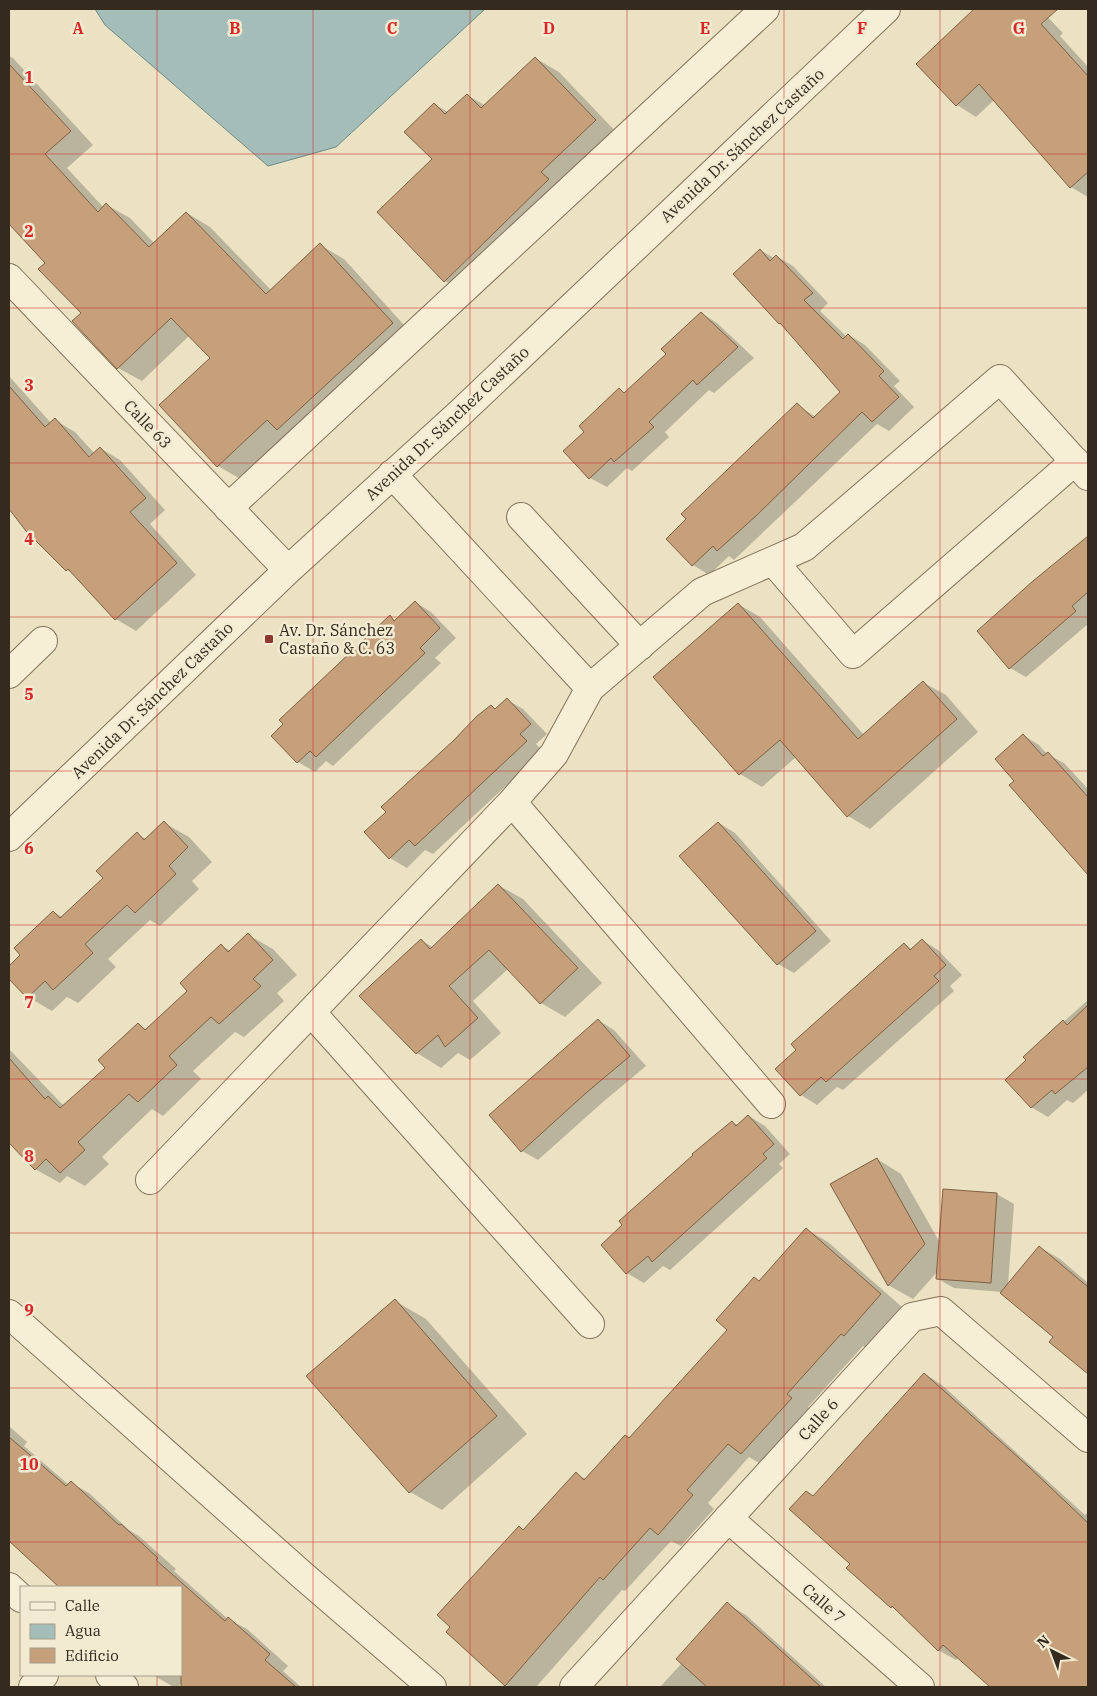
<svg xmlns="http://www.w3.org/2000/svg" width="1097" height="1696" font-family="'IBM Plex Serif',serif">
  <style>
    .water { fill: #a5bdb8; stroke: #6c8a85 }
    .shadow { fill: #0003 }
    .building { fill: #c5a07b; stroke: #806043 }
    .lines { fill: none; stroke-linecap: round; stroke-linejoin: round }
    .minor-casing { stroke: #83735b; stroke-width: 30 }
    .minor { stroke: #f6efd5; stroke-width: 28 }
    .grid { fill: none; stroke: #d62828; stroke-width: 1; stroke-opacity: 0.55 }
    .poi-dot { fill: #8d3730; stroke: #f2ebd2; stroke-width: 2 }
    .labels { text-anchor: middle; stroke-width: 5; stroke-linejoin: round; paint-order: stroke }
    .street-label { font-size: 16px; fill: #342a1e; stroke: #f2ebd2 }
    .poi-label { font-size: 16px; fill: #342a1e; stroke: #f2ebd2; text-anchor: start }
    .grid-label { font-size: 16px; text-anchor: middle; font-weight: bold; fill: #d62828; stroke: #f2ebd2; stroke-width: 5; stroke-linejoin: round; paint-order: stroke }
  </style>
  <rect width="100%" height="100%" fill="#eae2c3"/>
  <!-- water -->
  <path class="water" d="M95 9H485L336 147 268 166 105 25Z"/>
  <!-- shadow -->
  <path class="shadow" d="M976 9H1040L1063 33 1060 36 1088 67V197L1071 187 995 99 976 117 957 105 918 64Z
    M9 56 13 58 93 145 67 168 104 208 107 205 130 218 155 244 187 213 210 227 271 290 320 245 344 259 415 337 242 480 218 466 212 358 190 335 142 381 118 368 82 313 47 263 9 222Z
    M535 58 559 72 619 135 469 295 445 281 434 159V104L448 112 467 95 486 106Z
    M760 250 774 258 776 256 793 266 828 303 820 311 847 337 849 335 865 345 900 381 894 386 914 407 889 431 877 424 734 560 729 556 709 575 693 565 667 539 797 405 816 417 841 392 784 326 780 323Z
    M701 313 717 323 754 358 714 393 709 390 665 432 669 437 632 471 627 468 607 487 590 478 586 432 619 390 626 393 668 354Z
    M9 376 51 423 55 420 75 432 95 454 100 448 120 460 165 510 150 524 196 575 136 631 116 619 76 575 67 570 27 530 9 508Z
    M1087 538 1088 539V624L1026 677 1010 668Z
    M415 602 431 612 456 638 435 658 441 663 333 766 326 761 315 772 298 762 273 736 390 617 396 621Z
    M738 604 760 617 864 735 924 683 946 695 978 732 870 829 848 816 796 757 762 787 740 774 655 677Z
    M507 700 523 709 547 734 536 744 543 751 433 854 425 850 407 868 390 858 366 832 491 706 497 710Z
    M1023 735 1039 745 1047 754 1064 763 1088 789V873L1010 785 1016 781Z
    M164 823 189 837 212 862 192 881 199 889 160 926 150 920 108 959 116 967 78 1003 67 997 52 1011 28 997 9 977V968L22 955 54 912 62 917 105 878 137 834 146 839Z
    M719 823 735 833 831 941 794 973 778 964Z
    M498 885 523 899 602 983 565 1017 541 1003 508 969 473 1001 501 1033 470 1060 458 1053 441 1068 417 1053 421 940 434 948Z
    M248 935 273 949 297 975 277 993 284 1001 244 1037 235 1032 193 1071 201 1079 163 1116 152 1109 102 1157 109 1164 85 1186 67 1176 60 1183 35 1169 9 1141V1134L17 1126 9 1116V1049L64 1106 107 1068 138 1024 147 1030 189 991 222 946 231 951Z
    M922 940 938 950 962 975 950 986 954 991 843 1090 837 1087 817 1105 801 1095 904 944 912 949Z
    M1088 1000V1090L1073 1103 1067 1100 1048 1117 1031 1107 1028 1060 1024 1057Z
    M598 1020 614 1030 646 1066 603 1102 538 1160 522 1151Z
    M749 1116 765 1126 790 1154 779 1164 783 1168 670 1270 663 1266 644 1283 627 1273 602 1245 732 1122 738 1125Z
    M877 1159 901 1174 940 1243 944 1191 997 1194 1014 1204 1008 1285 1039 1247 1060 1259 1088 1283V1372L1051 1341 1055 1337 1002 1292 954 1288 938 1279V1271L913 1299 888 1285 832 1185Z
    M806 1229 828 1242 902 1307 866 1348 863 1346 808 1407 813 1411 764 1466 749 1457 708 1503 714 1509 681 1546 671 1541 625 1591 622 1590 536 1687H510L505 1685 524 1531 576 1474 586 1479 630 1439 729 1330 760 1282Z
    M395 1301 426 1319 527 1434 442 1510 410 1492Z
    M925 1374 942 1385 1085 1515 1088 1512V1687H992L959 1657 956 1660 938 1650 898 1611 892 1607 851 1564 807 1492 814 1496Z
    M9 1426 27 1442 24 1446 69 1485 71 1483 89 1493 129 1530 139 1536 176 1569 174 1571 228 1619 247 1629 288 1666 283 1671 301 1687H190L183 1681 178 1687H174L158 1678 155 1675H181V1587H62L15 1545 16 1544 9 1537Z
    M727 1604 746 1615 826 1687H660L682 1663Z"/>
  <!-- building -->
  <path class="building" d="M974 9H1058L1041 24 1088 76V172L1070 188 979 84 956 106 916 64Z
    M535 57 596 120 541 172 549 179 444 282 377 212 432 159 404 132 434 103 445 114 467 94 481 108Z
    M9 64 71 131 45 154 98 212 106 203 149 247 186 212 266 294 320 243 393 323 277 430 267 420 217 467 159 405 210 358 171 318 117 369 72 321 81 313 38 269 45 263 9 224Z
    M760 249 770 261 776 255 813 293 804 300 843 339 848 334 884 371 879 376 899 397 872 422 862 412 757 515 717 551 713 546 692 566 666 539 686 519 681 514 797 403 813 418 840 392 780 323 779 324 733 274Z
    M701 312 738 347 697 385 693 380 649 422 654 427 614 462 611 458 589 479 563 451 584 432 579 426 619 388 624 393 666 354 661 349Z
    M9 386 45 427 55 418 89 457 100 447 146 498 130 512 177 563 115 620 68 569 66 571 26 531 9 509Z
    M1088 536V592L1072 606 1076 611 1009 669 977 631 1033 581Z
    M415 601 440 628 420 648 425 653 316 757 310 751 297 763 271 736 283 724 279 720 390 615 394 621Z
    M738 603 858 739 923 681 957 719 847 817 780 740 739 775 653 677Z
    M507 698 531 724 520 734 527 741 415 846 409 840 389 859 364 832 386 812 381 807 453 741 477 716 491 705 495 709Z
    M1023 734 1043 756 1048 752 1088 797V875L1009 785 1014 781 995 759Z
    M164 821 188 847 169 866 176 874 135 913 127 905 85 944 93 953 53 990 45 981 27 998 9 979V966L20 955 14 948 53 911 60 918 103 878 96 871 137 832 144 840Z
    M718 822 816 931 777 965 679 856Z
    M498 884 578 968 540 1004 489 950 449 986 478 1018 445 1047 438 1035 416 1054 359 996 421 939 430 949Z
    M248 933 273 960 253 979 261 986 219 1024 211 1017 169 1056 177 1065 138 1102 129 1094 78 1142 85 1150 60 1173 46 1159 35 1170 9 1143V1058L45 1099 48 1096 60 1108 105 1068 98 1060 138 1023 145 1030 187 991 180 983 206 958 221 944 228 952Z
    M922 939 946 965 934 976 939 981 826 1082 821 1077 800 1096 775 1069 796 1050 791 1044 904 943 910 950Z
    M1088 1005V1067L1055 1094 1052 1090 1031 1108 1005 1080 1026 1060 1023 1057 1063 1020 1067 1025Z
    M598 1019 630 1056 586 1093 521 1152 489 1115Z
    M748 1115 774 1144 763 1154 767 1158 652 1262 648 1256 626 1274 601 1245 622 1225 619 1221 693 1155 692 1154 732 1121 736 1126Z
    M877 1158 925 1244 888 1286 830 1184Z
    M943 1189 997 1193 991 1283 936 1279Z
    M806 1228 881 1294 844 1336 841 1334 787 1394 792 1398 741 1454 728 1444 687 1490 693 1495 658 1535 650 1528 603 1580 600 1577 505 1686 446 1632 450 1627 437 1615 519 1526 523 1530 576 1472 584 1480 625 1435 629 1438 727 1330 716 1320 754 1277 759 1281Z
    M1039 1246 1088 1287V1374L1049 1342 1053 1337 1000 1293Z
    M395 1299 497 1416 409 1493 306 1376Z
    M924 1373 1029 1467 1088 1523V1687H990L943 1645 938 1651 892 1606 891 1608 846 1568 850 1564 789 1509 806 1491 813 1496Z
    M9 1437 66 1486 71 1481 119 1525 121 1524 158 1558 156 1560 225 1621 228 1617 270 1654 265 1660 296 1687H181V1587H59L9 1541Z
    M727 1602 767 1638 821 1687H707L676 1659Z"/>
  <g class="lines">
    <defs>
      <path id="minor" d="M9 278 288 570
        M392 474 590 688
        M228 508 765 9
        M521 517 640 646
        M773 561 853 654 1075 461
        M9 674 43 641
        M512 802 771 1104
        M9 837 288 570 459 414 886 9
        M311 1012 590 1324
        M150 1180 512 802 554 754 590 688 702 592 804 547 1000 379 1088 476
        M9 1314 301 1574 432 1687
        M728 1518 920 1687
        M9 1587 21 1598
        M110 1675 124 1687
        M33 1687 44 1675
        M574 1687 912 1317 941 1311 1088 1438"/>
    </defs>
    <!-- minor casing -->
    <use href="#minor" class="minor-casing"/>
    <!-- minor -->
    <use href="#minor" class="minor"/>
  </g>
  <!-- grid -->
  <path class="grid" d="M157 9V1587M313 9V1687M470 9V1687M627 9V1687M784 9V1687M940 9V1687M9 154H1088M9 308H1088M9 463H1088M9 617H1088M9 771H1088M9 925H1088M9 1079H1088M9 1233H1088M9 1388H1088M9 1542H1088M157 1675V1687"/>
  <!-- markers -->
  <rect class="poi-dot" x="264" y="634" width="10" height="10" rx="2.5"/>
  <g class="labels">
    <!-- street labels -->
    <g class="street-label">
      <text transform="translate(742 145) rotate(-43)" y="6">Avenida Dr. Sánchez Castaño</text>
      <text transform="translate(447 423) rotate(-43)" y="6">Avenida Dr. Sánchez Castaño</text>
      <text transform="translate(148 424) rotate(46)" y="6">Calle 63</text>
      <text transform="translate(152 700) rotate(-44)" y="6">Avenida Dr. Sánchez Castaño</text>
      <text transform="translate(818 1419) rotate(-48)" y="6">Calle 6</text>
      <text transform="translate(824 1603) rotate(41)" y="6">Calle 7</text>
    </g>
    <!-- poi labels -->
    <g class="poi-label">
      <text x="279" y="636">Av. Dr. Sánchez<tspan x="279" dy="18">Castaño &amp; C. 63</tspan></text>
    </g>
  </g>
  <g class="grid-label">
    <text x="78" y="34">A</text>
    <text x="235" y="34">B</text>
    <text x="392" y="34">C</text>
    <text x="549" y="34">D</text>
    <text x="705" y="34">E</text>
    <text x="862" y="34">F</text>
    <text x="1019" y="34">G</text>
    <text x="29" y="83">1</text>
    <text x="29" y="237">2</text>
    <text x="29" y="391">3</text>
    <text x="29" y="545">4</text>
    <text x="29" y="700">5</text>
    <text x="29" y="854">6</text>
    <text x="29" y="1008">7</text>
    <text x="29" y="1162">8</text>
    <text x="29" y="1316">9</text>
    <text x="29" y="1470">10</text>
  </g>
  <!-- border -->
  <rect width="1097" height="1696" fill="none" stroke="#342a1e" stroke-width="20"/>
  <!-- legend -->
  <rect x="20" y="1586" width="162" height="90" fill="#f2ebd2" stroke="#a69e8a"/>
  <rect x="30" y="1602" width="25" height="8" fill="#f6efd5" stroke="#a69e8a"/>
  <text x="65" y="1611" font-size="15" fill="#342a1e">Calle</text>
  <rect x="30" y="1624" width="25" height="15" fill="#a5bdb8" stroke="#a69e8a"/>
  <text x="65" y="1636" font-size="15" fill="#342a1e">Agua</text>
  <rect x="30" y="1648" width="25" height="15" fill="#c5a07b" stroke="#a69e8a"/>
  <text x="65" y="1661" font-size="15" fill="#342a1e">Edificio</text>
  <!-- north arrow -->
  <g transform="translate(1052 1651) rotate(318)" stroke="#f2ebd2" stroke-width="4" paint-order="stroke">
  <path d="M0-4L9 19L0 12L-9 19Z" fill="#342a1e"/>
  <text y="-8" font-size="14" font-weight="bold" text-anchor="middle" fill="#342a1e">N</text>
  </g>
</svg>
